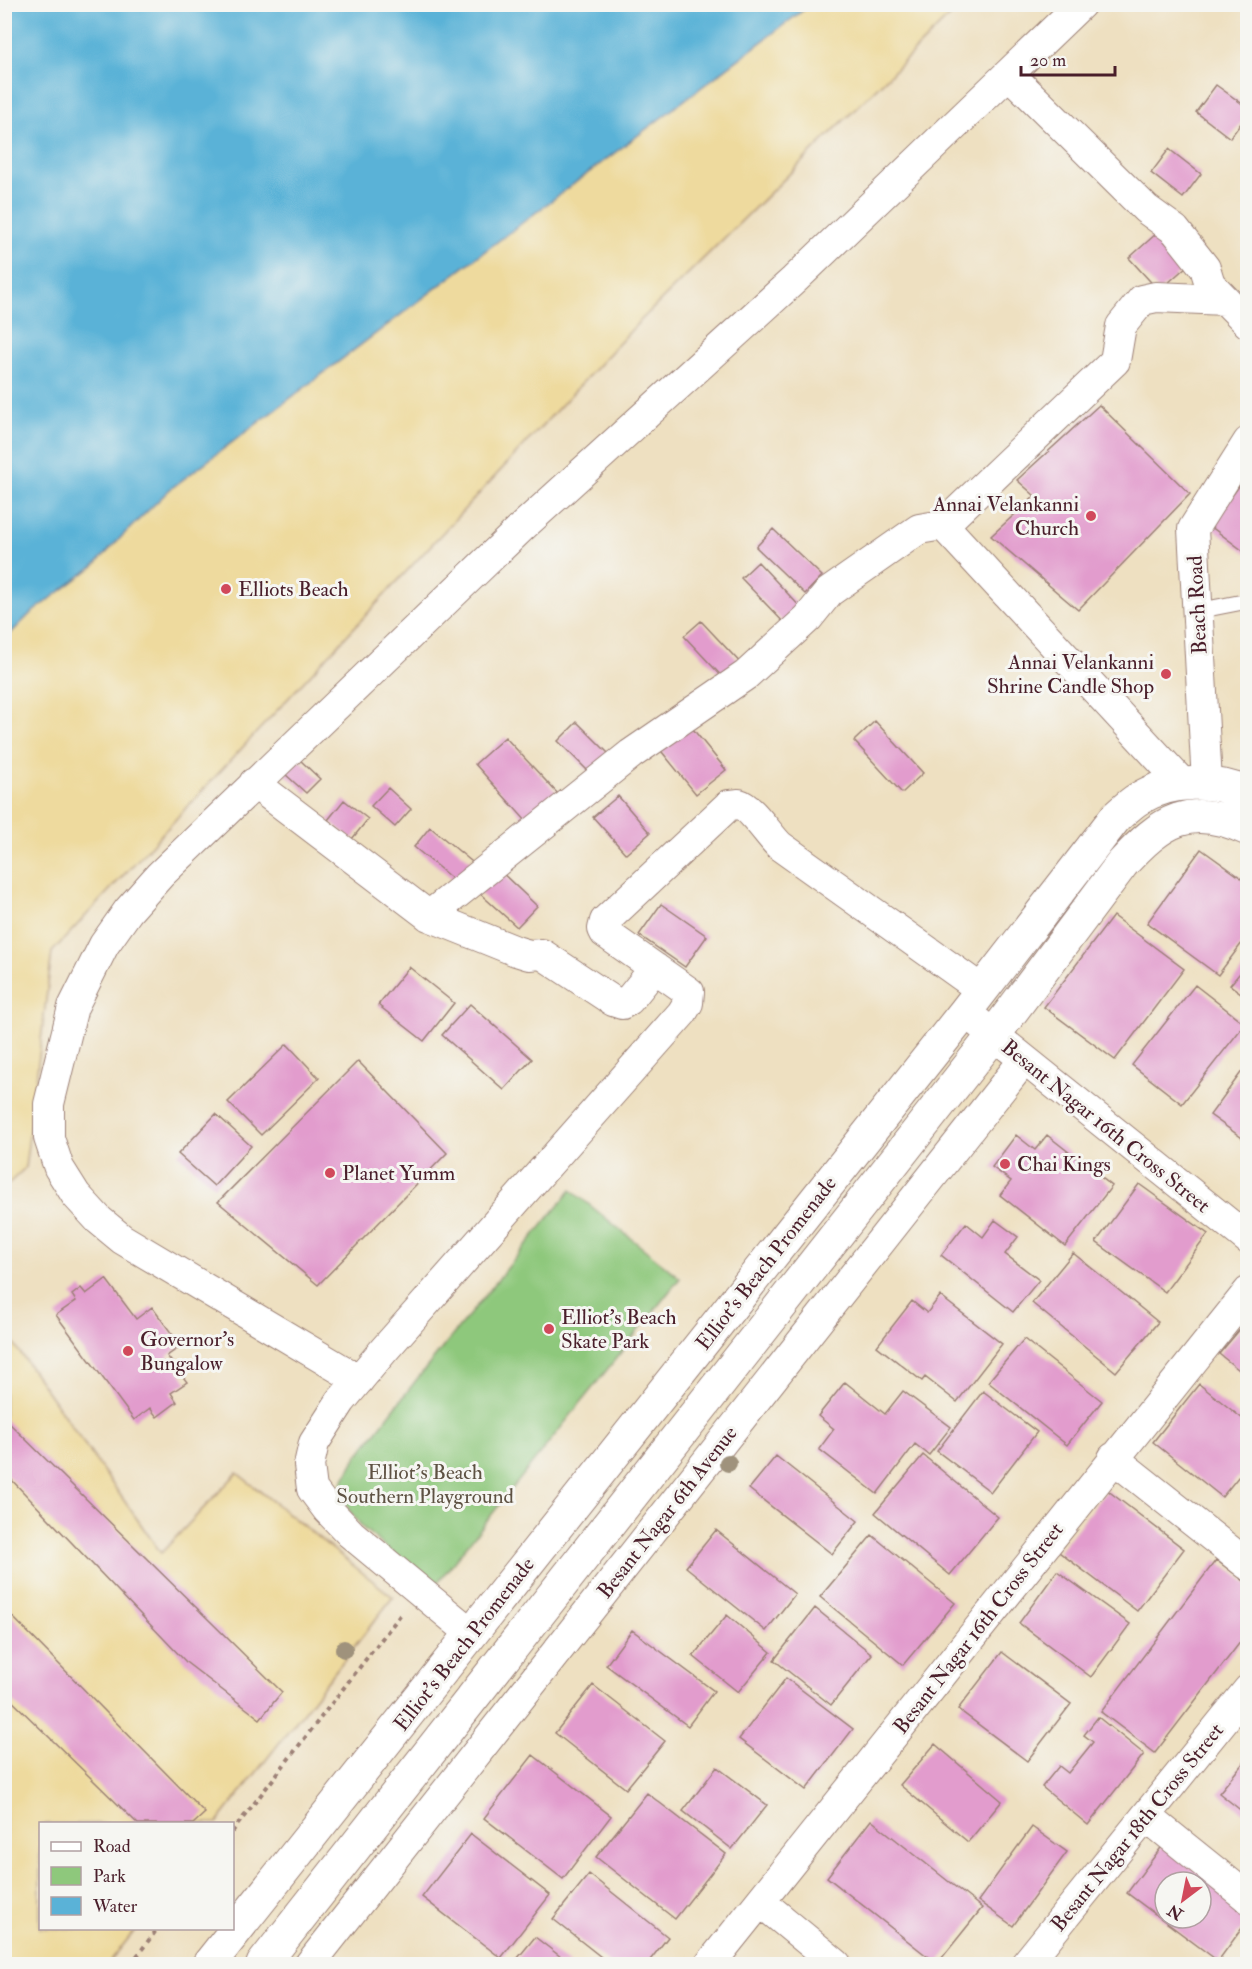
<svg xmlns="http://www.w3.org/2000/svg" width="1252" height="1969" font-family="'IM FELL Double Pica',serif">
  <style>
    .green { fill: #8ec87c; stroke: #6c7454; stroke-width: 1.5 }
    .sand { fill: #eeda9e; stroke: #9c7c64; stroke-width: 1.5 }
    .water { fill: #5ab2d7; stroke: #526881; stroke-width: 1.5 }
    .building { fill: #e29ccd; fill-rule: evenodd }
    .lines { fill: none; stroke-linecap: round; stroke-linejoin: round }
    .service-casing { stroke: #9c8076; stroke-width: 17 }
    .minor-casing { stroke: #9c8076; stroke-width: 32 }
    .tertiary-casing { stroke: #9c8076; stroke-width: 35 }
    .path { stroke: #9c8076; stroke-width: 4; stroke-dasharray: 4.5 4.5; stroke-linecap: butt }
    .service { stroke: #fff; stroke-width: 15 }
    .minor { stroke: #fff; stroke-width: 30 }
    .tertiary { stroke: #fff; stroke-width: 33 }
    .tree { fill: #9f927c }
    .poi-dot { fill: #d1495b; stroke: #f6f6f2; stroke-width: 2 }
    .labels { text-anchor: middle; stroke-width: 6; stroke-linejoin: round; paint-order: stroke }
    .poi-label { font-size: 21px; fill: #4a1f2b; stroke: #f6f6f2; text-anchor: start }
    .street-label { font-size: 21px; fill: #4a1f2b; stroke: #f6f6f2 }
    .park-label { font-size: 21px; fill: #5e5243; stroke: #f6f6f2 }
  </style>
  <rect width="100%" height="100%" fill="#f6f6f2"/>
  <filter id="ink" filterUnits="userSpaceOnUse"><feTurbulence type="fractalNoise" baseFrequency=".0167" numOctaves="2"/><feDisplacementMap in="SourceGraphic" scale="12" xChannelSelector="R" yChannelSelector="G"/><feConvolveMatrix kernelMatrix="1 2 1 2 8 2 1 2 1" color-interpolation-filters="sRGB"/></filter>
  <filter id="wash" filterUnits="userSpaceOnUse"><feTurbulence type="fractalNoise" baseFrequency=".008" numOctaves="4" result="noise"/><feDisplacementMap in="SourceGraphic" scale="24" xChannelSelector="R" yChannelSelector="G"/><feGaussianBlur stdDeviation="1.35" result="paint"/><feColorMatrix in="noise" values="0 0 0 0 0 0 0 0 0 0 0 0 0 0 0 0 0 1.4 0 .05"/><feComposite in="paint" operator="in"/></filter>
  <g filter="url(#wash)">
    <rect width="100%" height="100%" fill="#eee0c1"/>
    <!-- green -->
    <path class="green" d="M571 1190 680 1278 434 1587 364 1529 349 1510 341 1494V1485L356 1458 417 1379Z"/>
    <!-- sand -->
    <path class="sand" d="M810 5H961L637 324 52 952 25 1168 5 1187V639L30 614 95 565 122 536 169 490Z
      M4 1330 161 1553 237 1473 393 1597 217 1823 40 1824V1928L136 1929 108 1964H5Z"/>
    <!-- water -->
    <path class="water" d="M5 4H810V5L169 490 122 536 95 565 30 614 5 639Z"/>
    <g id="blocks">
      <!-- building -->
      <path class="building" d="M1216 85 1248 108V114L1230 138 1196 112Z
        M1169 149 1201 174 1183 198 1151 173Z
        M1157 233 1187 266 1159 291 1129 258Z
        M1099 405 1190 494 1078 610 991 536 1035 496 1017 480Z
        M1248 474V551L1246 553 1210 526Z
        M773 529 822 576 805 594 756 547Z
        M758 562 804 611 788 627 741 578Z
        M701 621 746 669 729 684 684 636Z
        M875 721 923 773 902 793 854 741Z
        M577 722 610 755 591 774 558 741Z
        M688 723 726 770 696 794 658 747Z
        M505 737 558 794 527 822 475 764Z
        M299 759 320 779 306 793 285 774Z
        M388 788 411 809 395 827 371 806Z
        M618 796 650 833 626 854 593 817Z
        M344 800 368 819 352 839 328 820Z
        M430 827 477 866 461 886 414 847Z
        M1201 849 1248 883V935L1218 975 1147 923Z
        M498 869 537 906 517 927 477 891Z
        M661 904 707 936 685 967 639 935Z
        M1113 916 1184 969 1115 1060 1044 1007Z
        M1248 963V998L1230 985Z
        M409 967 454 1003 424 1041 378 1005Z
        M1195 985 1245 1024 1182 1104 1132 1065Z
        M470 1004 532 1059 504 1090 442 1035Z
        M287 1044 319 1078 261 1135 228 1102Z
        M358 1061 447 1153 318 1285 218 1202Z
        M1248 1063V1142L1210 1115Z
        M216 1114 251 1146 214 1186 178 1154Z
        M1016 1135 1035 1150 1047 1135 1112 1186 1065 1246 1000 1195 1011 1181 992 1167Z
        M1139 1184 1208 1234 1165 1292 1096 1242Z
        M995 1220 1018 1237 1005 1254 1039 1280 1013 1312 941 1255 966 1223 983 1237Z
        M1073 1253 1158 1322 1116 1372 1032 1303Z
        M106 1279 136 1319 152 1307 181 1346 167 1356 187 1382 171 1393 177 1402 157 1417 150 1408 134 1420 56 1315 76 1301 72 1295 81 1288 86 1294Z
        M940 1296 1002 1344 957 1402 925 1377 922 1381 877 1346 912 1301 927 1313Z
        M1248 1320V1377L1219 1354Z
        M1024 1339 1102 1401 1067 1445 988 1382Z
        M845 1382 885 1414 903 1391 951 1427 929 1455 915 1444 877 1494 819 1449 834 1429 818 1416Z
        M1199 1384 1248 1423V1465L1222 1497 1153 1442Z
        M983 1391 1037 1432 991 1492 937 1451Z
        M4 1418 282 1692 260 1719 187 1663 4 1472Z
        M923 1455 998 1517 950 1575 875 1513Z
        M776 1456 858 1521 832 1554 749 1489Z
        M1107 1490 1184 1549 1137 1611 1059 1552Z
        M716 1530 795 1594 766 1631 686 1567Z
        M872 1535 955 1603 903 1665 820 1597Z
        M1216 1560 1248 1584V1632L1155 1753 1101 1712Z
        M1057 1571 1130 1624 1091 1677 1019 1623Z
        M4 1608 205 1813 193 1824H138L4 1693Z
        M815 1608 872 1654 831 1705 774 1660Z
        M727 1615 771 1652 738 1692 693 1656Z
        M632 1630 714 1691 688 1726 606 1665Z
        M1002 1652 1071 1704 1027 1761 958 1709Z
        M786 1678 853 1729 806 1790 739 1739Z
        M593 1685 665 1741 626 1789 555 1733Z
        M1098 1717 1144 1754 1088 1825 1042 1787 1059 1766 1068 1773 1093 1742 1084 1735Z
        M935 1744 1002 1801 968 1842 900 1785Z
        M533 1755 611 1816 563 1879 484 1818Z
        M1248 1757V1816L1219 1793Z
        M717 1767 767 1805 732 1849 683 1811Z
        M647 1793 726 1854 675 1919 596 1857Z
        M871 1820 982 1908 937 1964 827 1877Z
        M1032 1827 1067 1852 1013 1926 978 1901Z
        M471 1834 550 1895 501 1958 422 1897Z
        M1163 1845 1248 1908V1920L1218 1961 1127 1893ZM1165 1882H1201V1918H1165Z
        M589 1874 668 1937 647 1964H610L553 1919Z
        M535 1937 570 1964H513Z"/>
    </g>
  </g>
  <g filter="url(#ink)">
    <use href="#blocks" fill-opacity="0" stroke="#9c8076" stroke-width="1.5"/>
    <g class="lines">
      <defs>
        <path id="service" d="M1197 611 1248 601"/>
        <path id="minor" d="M1010 75 1146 209 1175 230 1205 268 1210 284 1248 323
          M943 525 1183 784
          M254 783 429 916 631 754 746 675 808 618 829 592 919 529 943 525 1115 361 1121 326 1142 300 1156 297 1225 300
          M1207 783 1193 529 1248 442
          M429 916 516 951 529 955 542 954 613 1001 622 1004 629 1000 655 968
          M965 1012 1248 1239
          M359 1380 122 1239 99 1220 76 1195 59 1168 49 1138V1104L73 1007 104 945 128 911 160 875 521 528 794 280 1081 4
          M1113 1458 1248 1565
          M472 1634 351 1534 327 1509 312 1489 309 1465 314 1443 341 1401 384 1350 682 1013 688 1003 689 992 605 933 603 929 605 921 729 805C730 805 739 804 739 804 751 807 770 837 780 846L982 990
          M1146 1816 1248 1898
          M761 1902 836 1964
          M310 1964 1024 1060
          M710 1964 1248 1292
          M1026 1964 1248 1690"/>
        <path id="tertiary" d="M209 1964 965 1012 1116 817C1123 811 1130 804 1138 799 1170 779 1214 779 1248 794
          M263 1964 993 1036 1122 864C1162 820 1190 802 1248 829"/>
      </defs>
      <!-- service casing -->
      <use href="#service" class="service-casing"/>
      <!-- minor casing -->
      <use href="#minor" class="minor-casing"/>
      <!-- tertiary casing -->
      <use href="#tertiary" class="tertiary-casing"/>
      <!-- path -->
      <path class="path" d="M232 1832 401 1614
        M131 1964 158 1928"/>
      <!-- service -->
      <use href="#service" class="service"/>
      <!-- minor -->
      <use href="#minor" class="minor"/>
      <!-- tertiary -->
      <use href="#tertiary" class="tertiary"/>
    </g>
    <!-- trees -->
    <g class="tree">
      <circle cx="728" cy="1463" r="9"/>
      <circle cx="344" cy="1649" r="9"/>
    </g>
  </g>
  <!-- markers -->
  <g class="poi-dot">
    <circle cx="1091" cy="516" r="6"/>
    <circle cx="226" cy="589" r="6"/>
    <circle cx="1166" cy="674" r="6"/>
    <circle cx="1005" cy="1164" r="6"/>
    <circle cx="330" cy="1173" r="6"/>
    <circle cx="549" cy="1329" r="6"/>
    <circle cx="128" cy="1351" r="6"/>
  </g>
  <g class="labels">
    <!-- poi labels -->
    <g class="poi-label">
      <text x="1079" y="511" text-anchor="end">Annai Velankanni<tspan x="1079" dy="24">Church</tspan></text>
      <text x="238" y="596">Elliots Beach</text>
      <text x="1154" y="669" text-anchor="end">Annai Velankanni<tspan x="1154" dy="24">Shrine Candle Shop</tspan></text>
      <text x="1017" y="1171">Chai Kings</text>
      <text x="342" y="1180">Planet Yumm</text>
      <text x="561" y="1324">Elliot's Beach<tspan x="561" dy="24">Skate Park</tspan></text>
      <text x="140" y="1346">Governor's<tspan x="140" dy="24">Bungalow</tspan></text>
    </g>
    <!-- street labels -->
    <g class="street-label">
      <text transform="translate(1197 605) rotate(-93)" y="7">Beach Road</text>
      <text transform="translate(1106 1126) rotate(39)" y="7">Besant Nagar 16th Cross Street</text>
      <text transform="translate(766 1263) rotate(-52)" y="7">Elliot's Beach Promenade</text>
      <text transform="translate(667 1512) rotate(-52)" y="7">Besant Nagar 6th Avenue</text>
      <text transform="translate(978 1628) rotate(-52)" y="7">Besant Nagar 16th Cross Street</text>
      <text transform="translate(464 1644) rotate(-52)" y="7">Elliot's Beach Promenade</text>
      <text transform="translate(1137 1827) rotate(-51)" y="7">Besant Nagar 18th Cross Street</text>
    </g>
    <!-- park labels -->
    <g class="park-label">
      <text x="425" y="1479">Elliot's Beach<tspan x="425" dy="24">Southern Playground</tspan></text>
    </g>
  </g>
  <!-- margin -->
  <rect width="1252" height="1969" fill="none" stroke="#f6f6f2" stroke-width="24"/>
  <!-- legend -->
  <rect x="39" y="1822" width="195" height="108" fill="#f6f6f2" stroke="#b1a0a2" stroke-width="1.5"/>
  <rect x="51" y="1842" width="30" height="9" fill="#ffffff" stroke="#b1a0a2" stroke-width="1.5"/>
  <text x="93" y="1852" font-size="18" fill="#4a1f2b">Road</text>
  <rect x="51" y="1867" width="30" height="18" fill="#8ec87c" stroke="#b1a0a2" stroke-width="1.5"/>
  <text x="93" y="1882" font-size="18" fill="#4a1f2b">Park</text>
  <rect x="51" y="1897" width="30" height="18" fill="#5ab2d7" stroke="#b1a0a2" stroke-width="1.5"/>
  <text x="93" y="1912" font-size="18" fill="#4a1f2b">Water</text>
  <!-- north arrow -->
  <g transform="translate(1183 1900) rotate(212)"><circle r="28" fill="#f6f6f2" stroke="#b1a0a2" stroke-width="1.5"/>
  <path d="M0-4.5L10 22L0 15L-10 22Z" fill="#d1495b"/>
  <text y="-9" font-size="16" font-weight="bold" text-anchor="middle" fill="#4a1f2b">N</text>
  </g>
  <!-- scale -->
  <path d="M1021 66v9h94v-9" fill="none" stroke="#4a1f2b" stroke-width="3"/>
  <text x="1030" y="66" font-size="18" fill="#4a1f2b" stroke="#f6f6f2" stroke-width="4.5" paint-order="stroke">20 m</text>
</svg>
